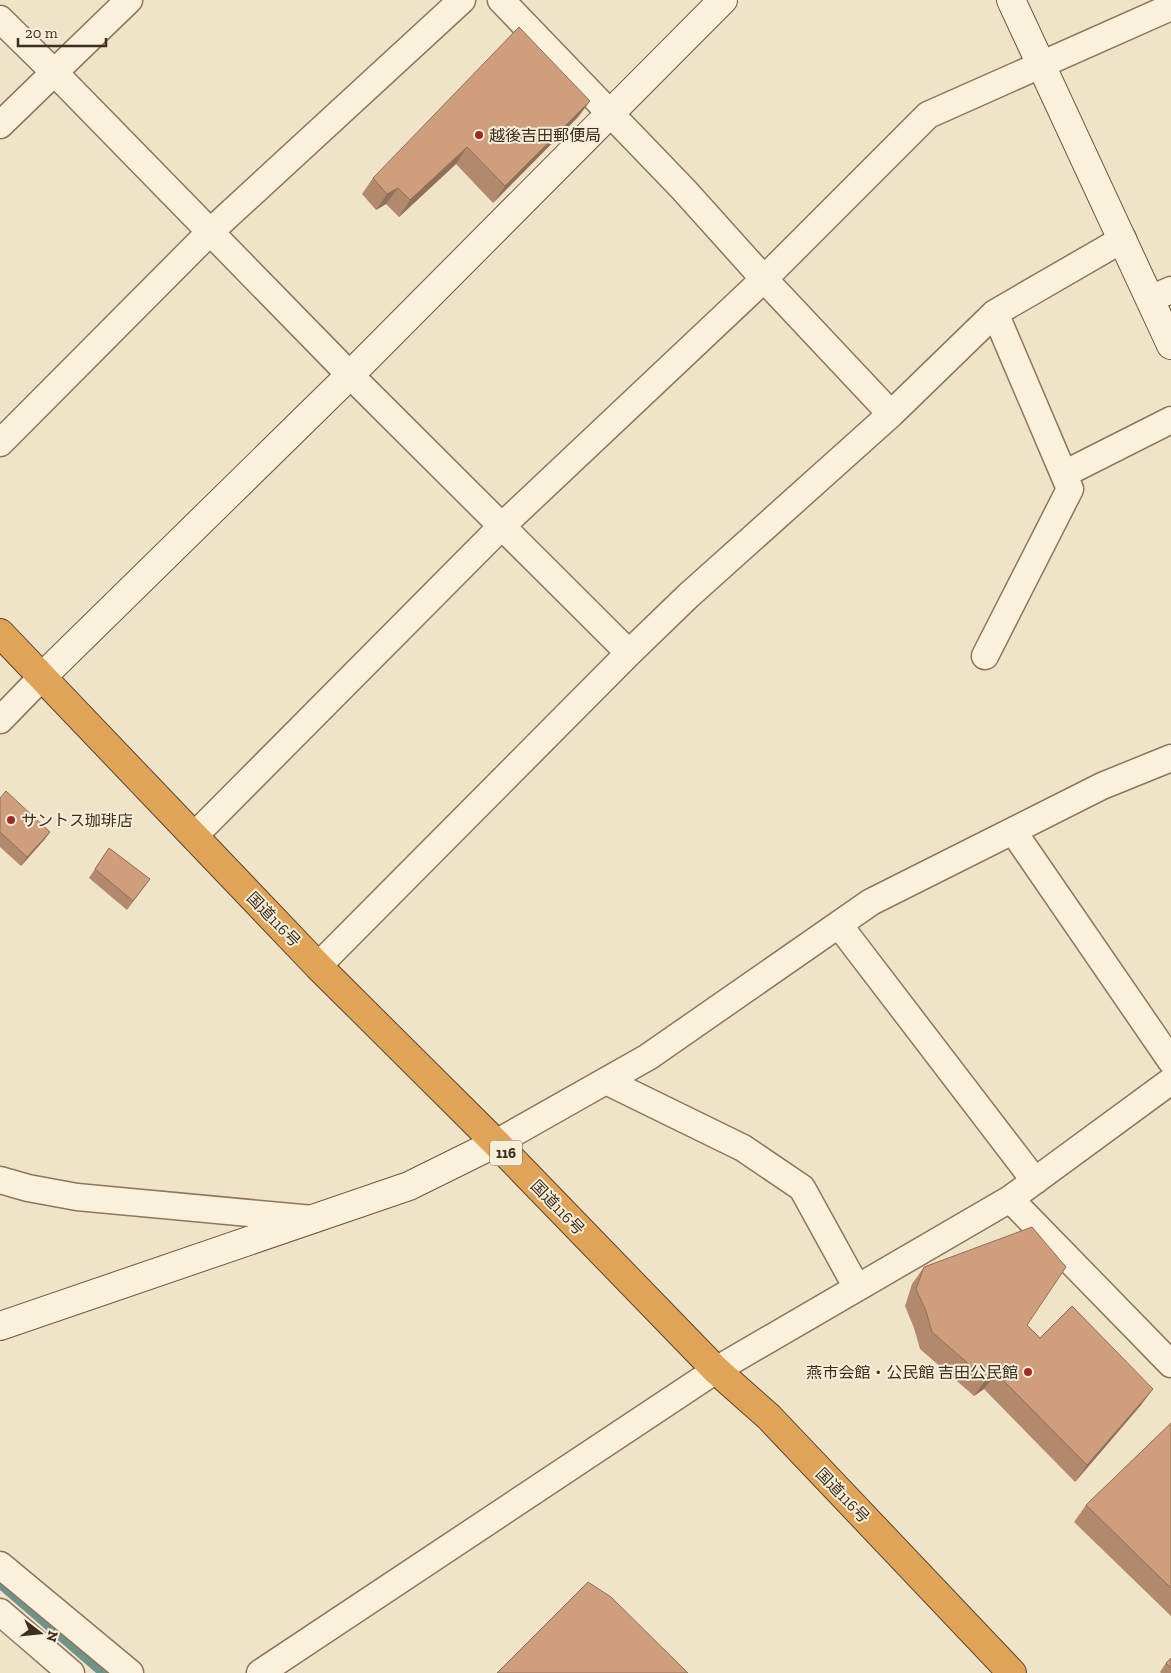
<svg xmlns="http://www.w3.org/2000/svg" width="1171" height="1673" font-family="'Zilla Slab','Noto Sans JP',serif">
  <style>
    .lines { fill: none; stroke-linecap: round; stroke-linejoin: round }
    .stream { stroke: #6f938a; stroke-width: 9 }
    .street-casing { stroke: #8d765c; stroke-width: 29 }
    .secondary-casing { stroke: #6f573f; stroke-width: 30 }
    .highway-casing { stroke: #5b4430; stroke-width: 30 }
    .street { stroke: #faf1dc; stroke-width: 26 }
    .secondary { stroke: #faf1dc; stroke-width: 28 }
    .highway { stroke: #e0a458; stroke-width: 28 }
    .wall { fill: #b2896c }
    .shaded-wall { fill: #916f58 }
    .building { fill: #cf9f7d; stroke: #916f58 }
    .poi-dot { fill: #9e2a2b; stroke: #f7eed8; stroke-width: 2 }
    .labels { text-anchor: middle; stroke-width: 4; stroke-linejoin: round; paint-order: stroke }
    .shield { fill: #f7eed8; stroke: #756857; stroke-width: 1 }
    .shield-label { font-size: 15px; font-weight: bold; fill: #3d2e20 }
    .poi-label { font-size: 16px; fill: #3d2e20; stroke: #f7eed8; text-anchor: start }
    .street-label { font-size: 16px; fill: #3d2e20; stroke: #f7eed8 }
  </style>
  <rect width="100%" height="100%" fill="#f0e4c8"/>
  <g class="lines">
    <!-- stream -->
    <path class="stream" d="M0 1584 103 1673"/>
    <defs>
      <path id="street" d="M501 0 684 190 764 279 891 414
        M0 19 54 72 350 375 629 653
        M0 125 129 0
        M1150 299 1171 290
        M0 443 210 232 462 0
        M1064 474 1171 420
        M985 656 1070 489 995 313
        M0 720 42 677
        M1013 831 1171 1061
        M194 836 502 526 764 279 928 115 1171 7
        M839 925 1035 1181
        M318 966 629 653 688 596 891 414 995 313 1123 239
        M606 1081 743 1148 802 1188 857 1288
        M496 1143 648 1057 871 902 1102 786 1171 758
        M0 1180 28 1188 77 1197 313 1219
        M1010 1199 1171 1364
        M0 1565 130 1673
        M0 1612 71 1673
        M260 1673 716 1370 1010 1199 1171 1081"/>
      <path id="secondary" d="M1011 0 1171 345
        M42 677 350 375 723 0
        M0 1326 409 1186 496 1143"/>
      <path id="highway" d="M0 633 318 966 496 1143 716 1370 769 1417 1012 1673"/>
    </defs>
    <!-- street casing -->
    <use href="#street" class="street-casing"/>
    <!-- secondary casing -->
    <use href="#secondary" class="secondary-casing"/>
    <!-- highway casing -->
    <use href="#highway" class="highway-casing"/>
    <!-- street -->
    <use href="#street" class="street"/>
    <!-- secondary -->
    <use href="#secondary" class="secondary"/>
    <!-- highway -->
    <use href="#highway" class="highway"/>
  </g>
  <!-- wall -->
  <path class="wall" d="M590 101 578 117 493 203 456 164 399 217 386 204 376 210 362 194 373 178Z
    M0 798 50 832 44 840 21 866 0 847Z
    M109 848 150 879 127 910 89 878Z
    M924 1267 1027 1325 1040 1338 1141 1405 1075 1482 984 1389 974 1396 920 1349 914 1328 905 1306 912 1284Z
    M1171 1423V1616L1074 1522 1086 1505Z
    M1171 1658V1673H1161L1160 1672 1166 1663Z"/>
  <!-- shaded-wall -->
  <path class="shaded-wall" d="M590 101 578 117 493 203 505 186Z
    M467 147 456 164 399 217 410 200Z
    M398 188 386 204 376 210 387 194Z
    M50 832 44 840 21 866 27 857Z
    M996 1373 984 1389 974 1396 986 1379Z
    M1153 1389 1141 1405 1075 1482 1087 1465Z"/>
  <!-- building -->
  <path class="building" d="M519 27 590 101 505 186 467 147 410 200 398 188 387 194 373 178Z
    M6 791 50 832 27 857 0 832V798Z
    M109 848 150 879 133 901 95 869Z
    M1032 1227 1066 1267 1027 1325 1040 1338 1072 1306 1153 1389 1087 1465 996 1373 986 1379 932 1332 926 1311 916 1289 924 1267Z
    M1171 1423V1588L1086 1505Z
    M588 1582 611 1597 688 1673H497Z
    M1171 1658V1668L1166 1663Z"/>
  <!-- markers -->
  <g class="poi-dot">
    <circle cx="479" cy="135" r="5"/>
    <circle cx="11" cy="820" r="5"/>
    <circle cx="1028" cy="1372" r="5"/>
  </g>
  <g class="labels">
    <!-- shield labels -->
    <rect class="shield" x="490" y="1140.5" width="32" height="25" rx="4"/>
    <g class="shield-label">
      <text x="506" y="1158">116</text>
    </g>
    <!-- poi labels -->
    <g class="poi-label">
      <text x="489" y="141">越後吉田郵便局</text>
      <text x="21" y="826">サントス珈琲店</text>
      <text x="1018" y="1378" text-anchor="end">燕市会館・公民館 吉田公民館</text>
    </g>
    <!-- street labels -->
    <g class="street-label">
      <text transform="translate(274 919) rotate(46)" y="6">国道116号</text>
      <text transform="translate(558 1207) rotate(46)" y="6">国道116号</text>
      <text transform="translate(843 1495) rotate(46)" y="6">国道116号</text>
    </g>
  </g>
  <!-- north arrow -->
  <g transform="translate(40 1633) rotate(106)" stroke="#f7eed8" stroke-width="4" paint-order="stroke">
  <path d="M0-4L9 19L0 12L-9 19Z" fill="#3d2e20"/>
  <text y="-8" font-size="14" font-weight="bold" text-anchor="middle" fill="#3d2e20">N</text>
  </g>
  <!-- scale -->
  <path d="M18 38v8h88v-8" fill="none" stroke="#3d2e20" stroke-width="2.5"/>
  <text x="25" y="38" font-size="15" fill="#3d2e20" stroke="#f7eed8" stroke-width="4" paint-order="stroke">20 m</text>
</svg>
